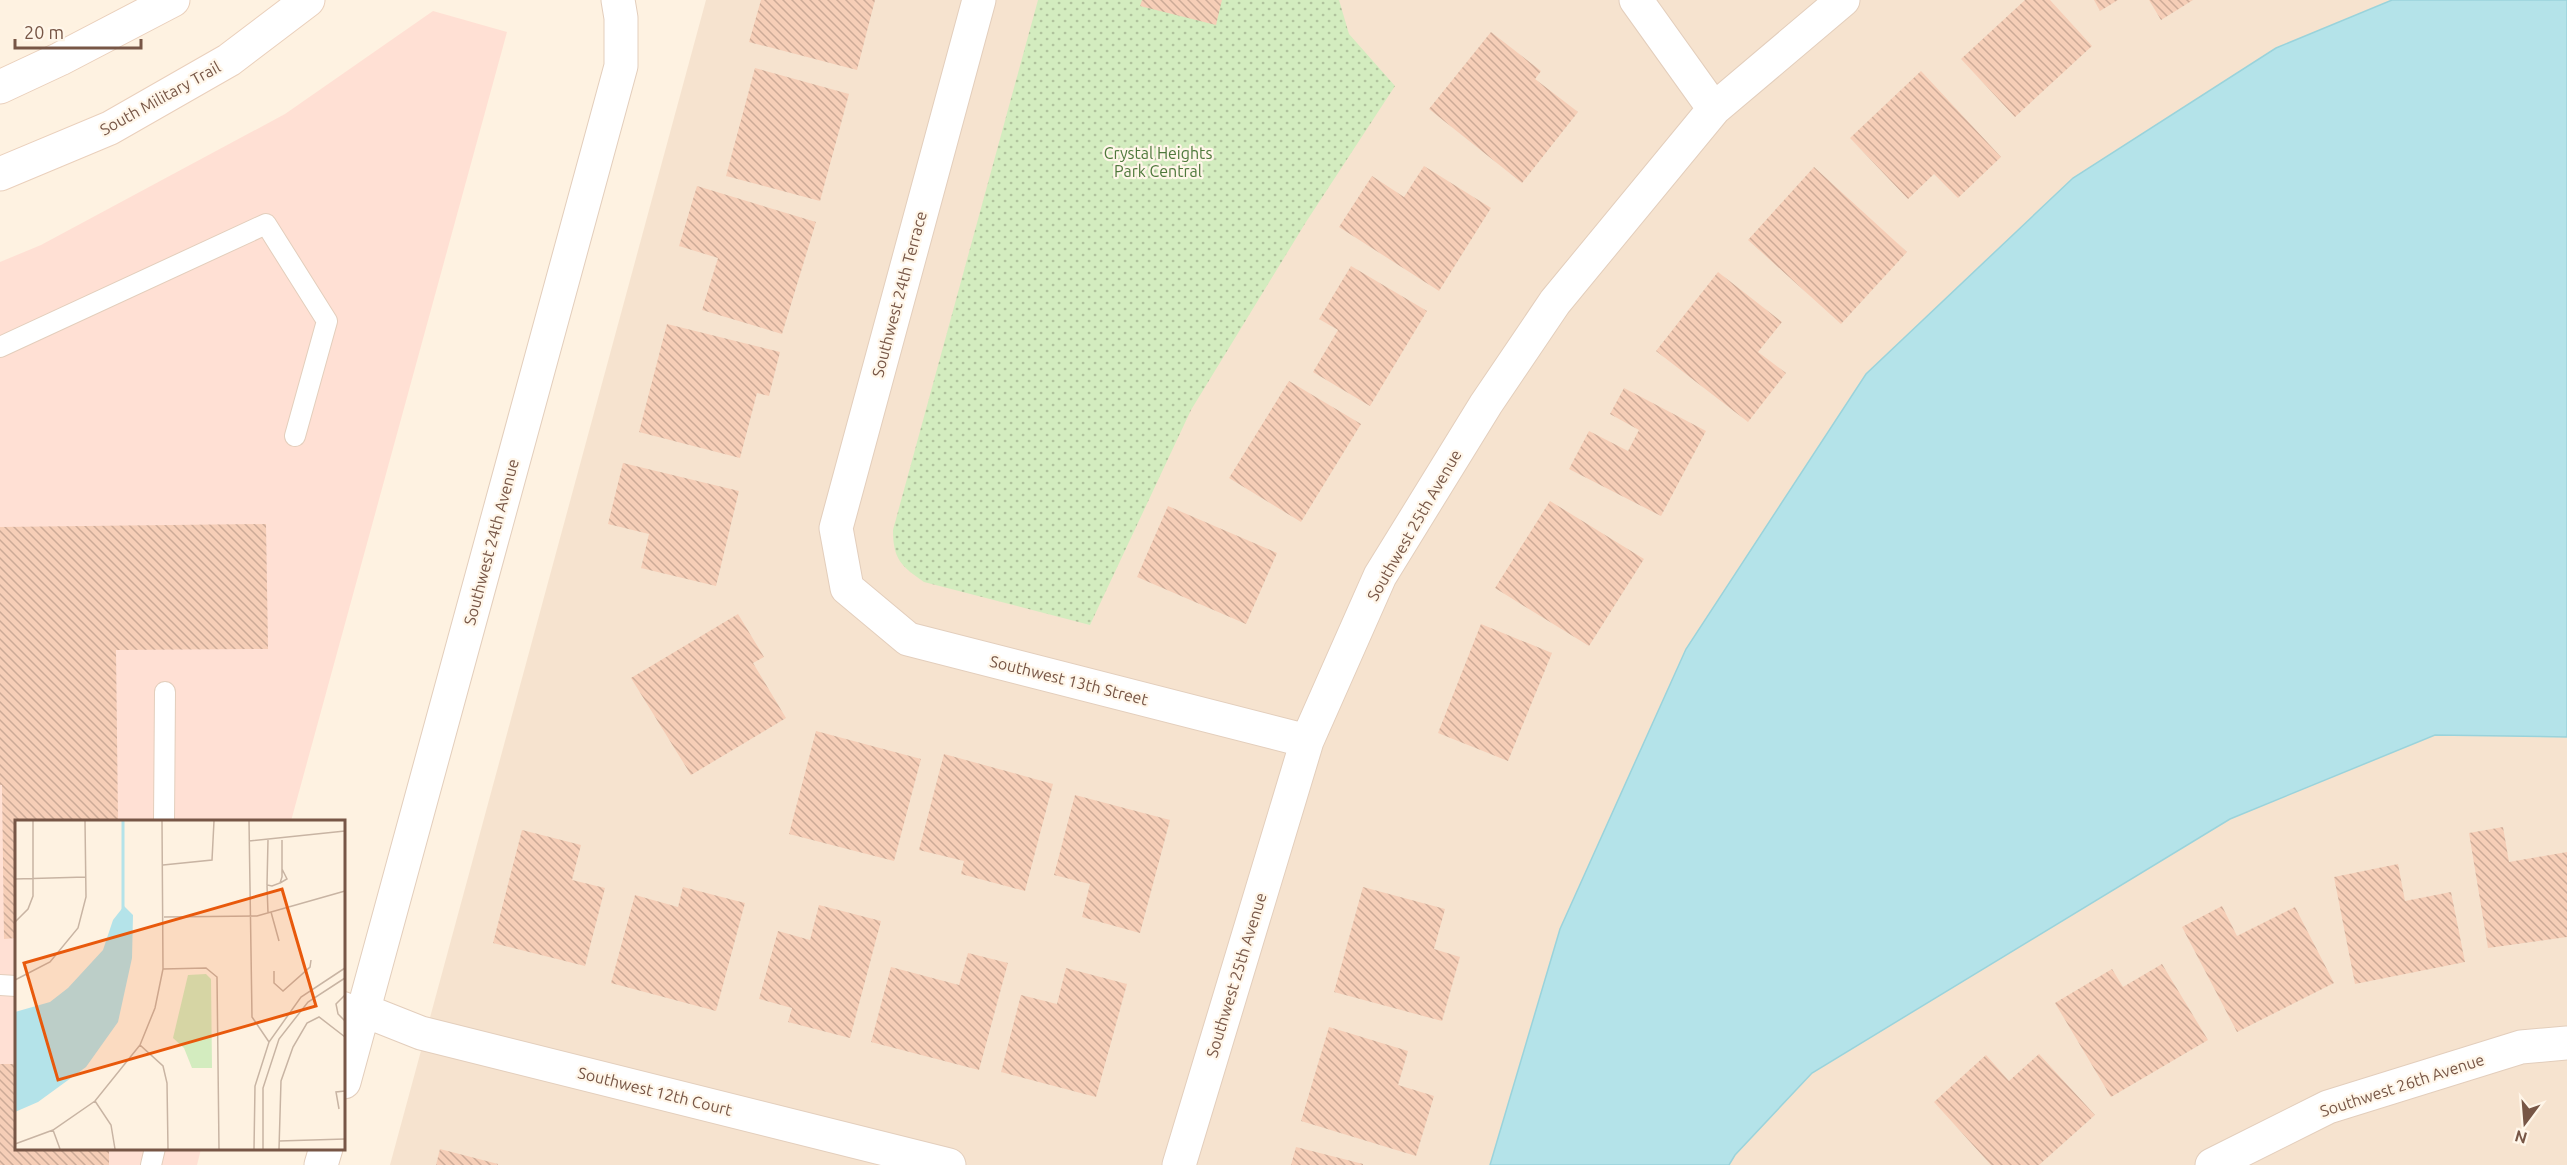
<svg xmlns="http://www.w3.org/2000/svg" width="2567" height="1165" font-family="Ubuntu,sans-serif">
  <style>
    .residential { fill: #f6e3cf }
    .commercial { fill: #ffe0d4 }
    .park { fill: url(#park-dots) }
    .water { fill: #b4e3e9; stroke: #9ad3db; stroke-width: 1.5 }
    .building { fill: url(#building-back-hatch) }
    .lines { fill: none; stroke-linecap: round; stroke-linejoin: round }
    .lane-casing { stroke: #e3cebc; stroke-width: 22 }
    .street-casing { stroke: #e3cebc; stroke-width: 35 }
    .secondary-casing { stroke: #ead0bc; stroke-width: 35 }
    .lane { stroke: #fff; stroke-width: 20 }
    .street { stroke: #fff; stroke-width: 33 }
    .secondary { stroke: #fff; stroke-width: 33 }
    .labels { text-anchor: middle; stroke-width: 4.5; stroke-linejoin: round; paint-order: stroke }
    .street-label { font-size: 16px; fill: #775646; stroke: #fff6e9 }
    .park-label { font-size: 16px; fill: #4e783b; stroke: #fff6e9 }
    .inset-river { fill: none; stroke: #b4e3e9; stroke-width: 3 }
    .inset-road { fill: none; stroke: #c8b4a3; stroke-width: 1.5 }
    .view { fill: #e8590c; fill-opacity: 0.15; stroke: #e8590c; stroke-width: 3 }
    .inset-edge { fill: none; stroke: #775646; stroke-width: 3 }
  </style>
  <defs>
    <pattern id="park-dots" width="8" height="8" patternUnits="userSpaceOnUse" patternTransform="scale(1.5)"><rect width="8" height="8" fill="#d3ecbf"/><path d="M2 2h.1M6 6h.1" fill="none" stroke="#b0c29d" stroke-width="1.8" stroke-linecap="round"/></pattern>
    <pattern id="building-back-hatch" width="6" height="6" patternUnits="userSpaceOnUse" patternTransform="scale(1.5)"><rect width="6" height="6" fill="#f6ceb7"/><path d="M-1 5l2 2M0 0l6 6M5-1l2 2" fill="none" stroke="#ccaa97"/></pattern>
  </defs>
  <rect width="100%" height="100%" fill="#fef2e1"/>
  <!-- residential -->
  <path class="residential" d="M706 0H2567V1165H390Z"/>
  <!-- commercial -->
  <path class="commercial" d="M433 11 507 32 291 821 16 822V1148L201 1149 197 1165H0V262L41 245 285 114Z"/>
  <!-- park -->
  <path class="park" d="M1038 0H1339L1349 34 1395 86 1306 222 1191 410 1090 625 924 582C901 566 893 559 893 530Z"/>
  <!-- water -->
  <path class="water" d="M2392 0H2567V737L2435 735 2230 819 1812 1073 1735 1155 1729 1165H1490L1560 929 1686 649 1866 374 2073 178 2276 48Z"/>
  <!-- building -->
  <path class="building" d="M761 0H875L857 70 749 42Z
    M1142 0H1222L1216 25 1140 6Z
    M2025 0H2050L2092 46 2015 117 1961 59Z
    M2094 0H2118L2100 11Z
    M2149 0H2193L2161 20Z
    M1491 32 1541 71 1535 79 1578 112 1522 183 1429 109Z
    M755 68 849 94 820 201 726 176Z
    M1921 71 2001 157 1958 198 1934 174 1908 199 1850 138Z
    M1424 166 1491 208 1439 291 1339 227 1372 176 1404 197Z
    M1814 167 1907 252 1841 324 1748 240Z
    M697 186 816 222 782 334 702 310 718 258 679 246Z
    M1351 266 1427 311 1370 406 1313 372 1338 330 1319 319Z
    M1718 272 1782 322 1758 352 1786 373 1748 422 1656 351Z
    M667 324 780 352 769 396 757 393 740 458 639 432Z
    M1289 381 1361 424 1301 522 1229 478Z
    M1624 388 1706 431 1661 516 1569 469 1589 431 1628 451 1639 430 1610 414Z
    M623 463 739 491 716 586 641 568 649 534 608 524Z
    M1550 501 1644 559 1589 646 1495 588Z
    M1168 506 1277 553 1246 624 1137 577Z
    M266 524 268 649 116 650 118 822H16V938L4 939 2 785H0V527Z
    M738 614 764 657 753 663 786 718 691 775 631 678Z
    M1481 624 1552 653 1508 761 1438 733Z
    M816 731 921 759 894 861 789 834Z
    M944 754 1053 784 1025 891 961 874 964 861 919 850Z
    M1075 795 1170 820 1140 933 1082 917 1090 884 1054 875Z
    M2503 827 2509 862 2567 852V937L2488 948 2469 833Z
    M522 830 581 845 572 880 605 888 585 966 493 943Z
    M2398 864 2405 901 2451 892 2465 962 2355 984 2334 877Z
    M683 887 745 903 716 1011 611 983 635 895 678 907Z
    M1363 887 1445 909 1434 949 1460 957 1442 1021 1334 992Z
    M819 905 881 921 850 1038 788 1022 792 1008 759 999 778 931 810 940Z
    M2222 906 2237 936 2295 907 2334 983 2237 1032 2182 927Z
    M968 953 1008 963 979 1070 871 1042 891 967 959 985Z
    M2162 964 2208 1040 2111 1097 2055 1003 2112 969 2123 987Z
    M1066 968 1127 984 1096 1097 1001 1072 1021 995 1057 1004Z
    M1329 1027 1408 1051 1398 1085 1434 1096 1416 1156 1301 1121Z
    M2039 1054 2095 1115 2039 1165H1991L1934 1102 1986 1055 2009 1081Z
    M0 1064H16V1148H109V1165H0Z
    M1296 1147 1363 1164V1165H1291Z
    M440 1149 498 1164V1165H436Z"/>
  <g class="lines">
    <defs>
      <path id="lane" d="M0 347 266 224 327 321 295 436
        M164 822 165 692
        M0 985 16 986
        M344 1002 363 1010
        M151 1165 155 1148"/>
      <path id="street" d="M979 0 836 528 847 588 908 639 1307 741
        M1714 109 1843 0
        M363 1010 421 1033 949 1165
        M344 1082 621 66V18L618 0
        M321 1165 326 1148
        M1179 1165 1307 741 1380 576 1486 404 1555 302 1714 109 1636 0
        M2212 1165 2328 1107 2521 1047 2567 1043"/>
      <path id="secondary" d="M0 87 60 59 173 0
        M0 174 110 128 229 60 308 0"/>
    </defs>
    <!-- lane casing -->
    <use href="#lane" class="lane-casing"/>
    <!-- street casing -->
    <use href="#street" class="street-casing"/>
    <!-- secondary casing -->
    <use href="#secondary" class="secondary-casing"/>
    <!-- lane -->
    <use href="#lane" class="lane"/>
    <!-- street -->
    <use href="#street" class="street"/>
    <!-- secondary -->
    <use href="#secondary" class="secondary"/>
  </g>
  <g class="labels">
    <!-- street labels -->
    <g class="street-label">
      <text transform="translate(160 98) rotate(-29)" y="6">South Military Trail</text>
      <text transform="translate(899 294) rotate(-75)" y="6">Southwest 24th Terrace</text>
      <text transform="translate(1414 525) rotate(-60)" y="6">Southwest 25th Avenue</text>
      <text transform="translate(491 542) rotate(-75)" y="6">Southwest 24th Avenue</text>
      <text transform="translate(1069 680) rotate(14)" y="6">Southwest 13th Street</text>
      <text transform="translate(1236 975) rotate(-73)" y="6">Southwest 25th Avenue</text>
      <text transform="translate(2402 1085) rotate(-18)" y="6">Southwest 26th Avenue</text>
      <text transform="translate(655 1091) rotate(14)" y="6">Southwest 12th Court</text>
    </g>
    <!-- park labels -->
    <g class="park-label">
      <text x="1158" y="159">Crystal Heights<tspan x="1158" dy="18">Park Central</tspan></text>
    </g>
  </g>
  <!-- overview -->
  <g transform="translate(15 820)">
    <rect width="330" height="330" fill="#fef2e1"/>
    <path d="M173 155 191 154 196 159 197 248H177L169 228 158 218Z" fill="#d3ecbf"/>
    <path d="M109 86 118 95 117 138 103 202 71 247 23 282 0 292V192L35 182 53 168 88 130 98 100Z" fill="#b4e3e9"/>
    <path class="inset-river" d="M108 91V1"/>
    <path class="inset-road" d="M147 1 148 149 140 188 125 225 148 246 152 263 153 329M234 1 237 197 254 222M253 20 252 65 257 66 265 63 267 57V20M234 21 330 11M148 45 197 40 199 1M0 59 71 57M265 63 272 59 267 49M252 65 253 93M256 92 264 121M149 97 242 96 330 71M0 102 13 89 18 76V1M148 149 191 148 202 157 204 329M259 151V163L268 171 295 147 296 140M0 160 35 142 63 108 71 77 70 1M330 175 321 184 323 194 330 201M80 281 96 305 100 329M324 289 321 272 330 271M38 310 45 329M264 321 330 319M0 324 38 310 80 281 125 225M239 329 240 266 254 222 286 177 330 148M248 329V268L264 219 293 182 330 158M264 329 266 261 278 227 292 203 304 197 330 217"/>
    <path class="view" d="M267 69 301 186 43 260 9 143Z"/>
    <rect width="330" height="330" class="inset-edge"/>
  </g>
  <!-- north arrow -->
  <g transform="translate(2525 1123) rotate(196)" stroke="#fff6e9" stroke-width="4.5" paint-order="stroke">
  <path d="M0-4.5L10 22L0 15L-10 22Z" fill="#775646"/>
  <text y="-9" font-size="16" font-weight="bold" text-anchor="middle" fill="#775646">N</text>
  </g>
  <!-- scale -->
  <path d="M15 39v9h126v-9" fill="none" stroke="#775646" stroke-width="3"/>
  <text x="24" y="39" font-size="18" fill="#775646" stroke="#fff6e9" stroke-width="4.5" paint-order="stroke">20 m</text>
</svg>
